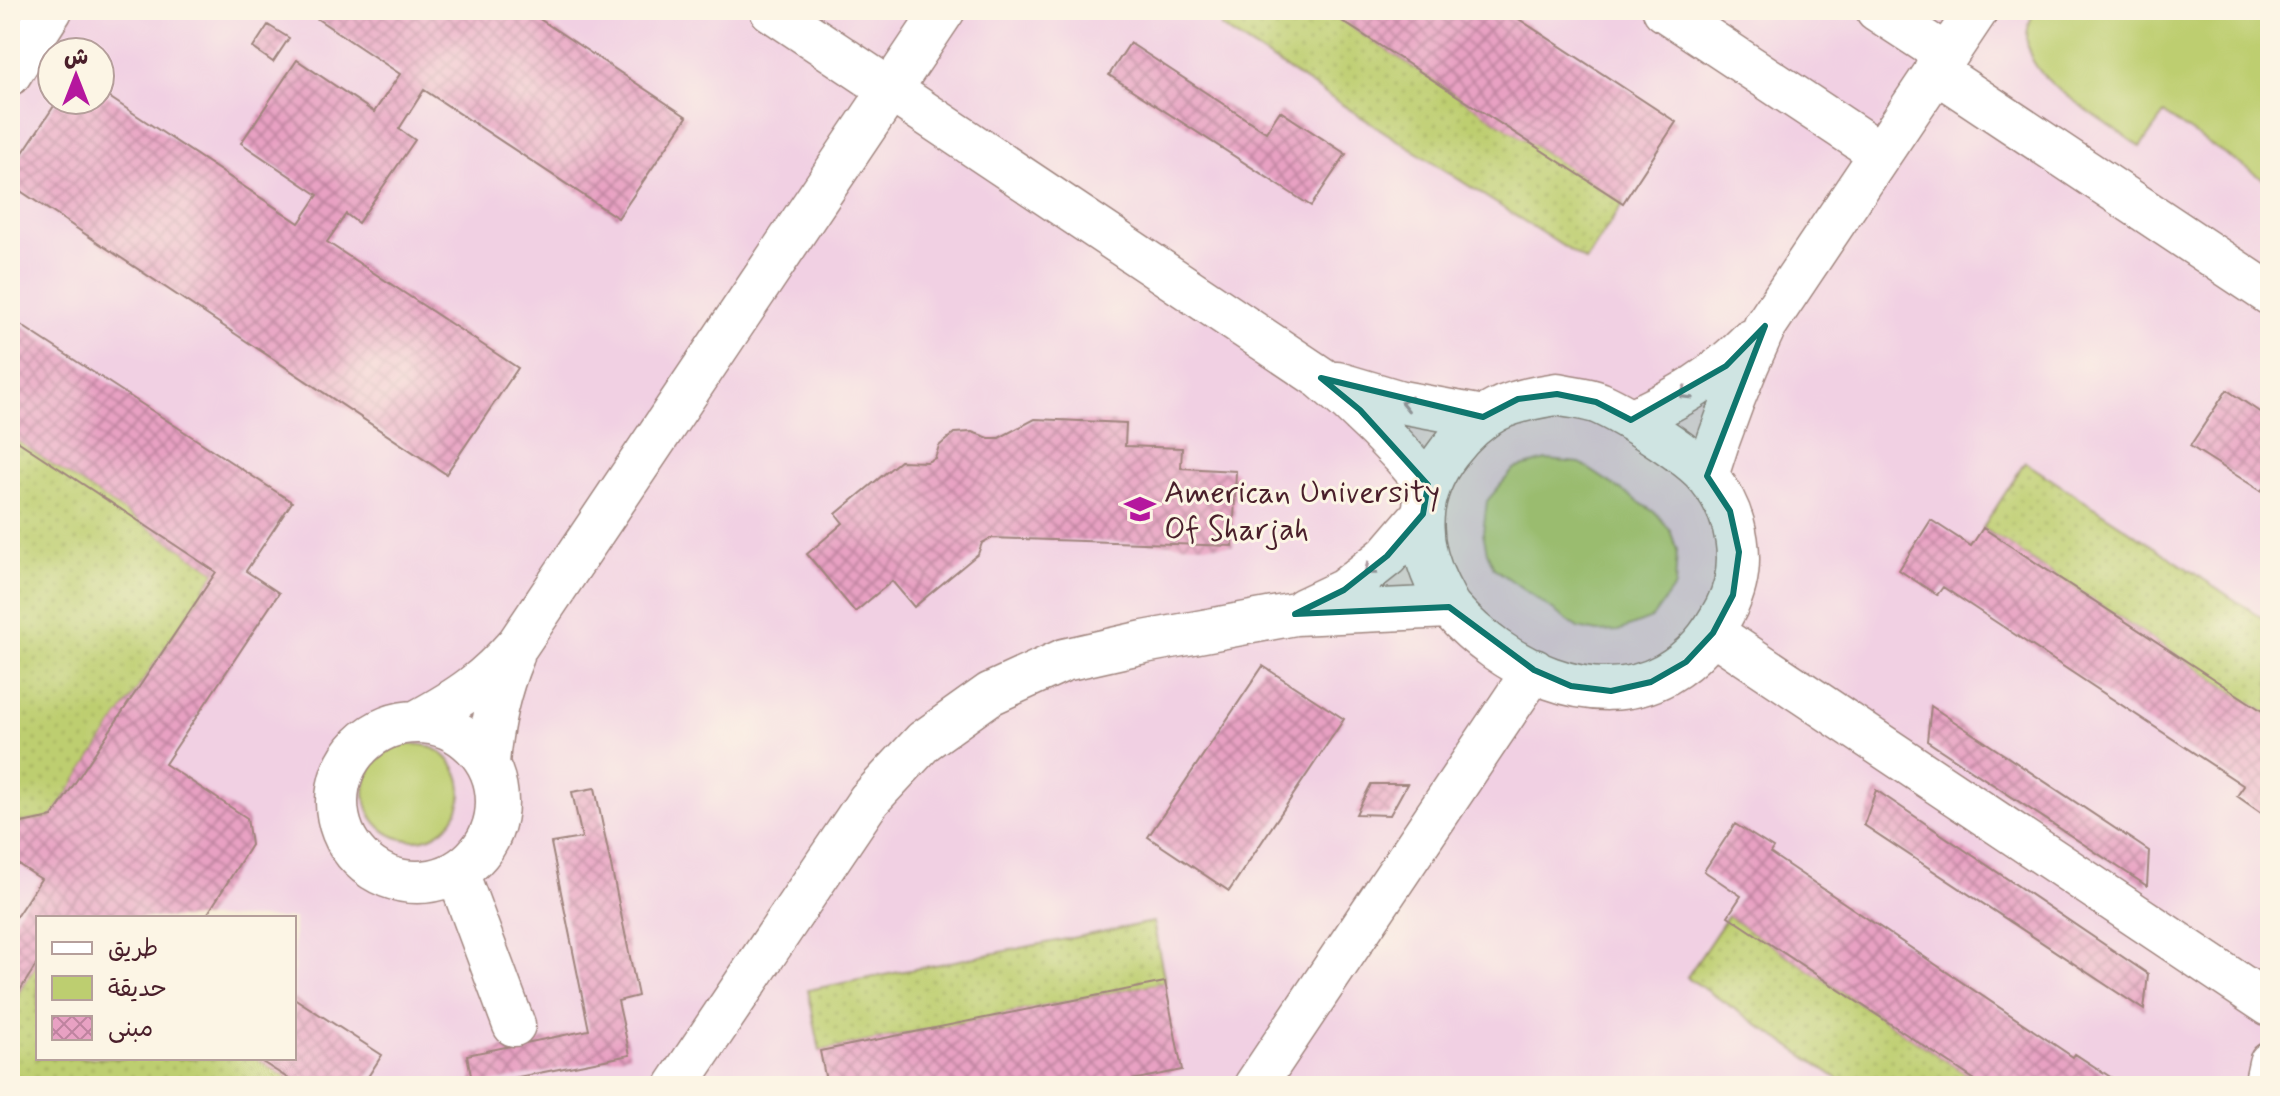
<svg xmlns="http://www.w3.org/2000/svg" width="2280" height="1096" font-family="Mynerve,'Playpen Sans Arabic',sans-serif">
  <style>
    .built { fill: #f1d0e3; fill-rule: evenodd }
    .green { fill: #bdce70; stroke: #84764e; stroke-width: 2 }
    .garden { fill: url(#garden-dots); stroke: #84764e; stroke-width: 2 }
    .building { fill: url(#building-cross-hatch) }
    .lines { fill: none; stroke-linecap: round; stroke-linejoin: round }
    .minor-casing { stroke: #a0857e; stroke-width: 45 }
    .minor { stroke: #fff; stroke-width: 42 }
    .oneway { stroke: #ae9aa0 }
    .marked { fill: #0f766e; fill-opacity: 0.2; stroke: #0f766e; stroke-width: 6; stroke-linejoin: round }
    .labels { text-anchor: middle; stroke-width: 6; stroke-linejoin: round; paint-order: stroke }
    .poi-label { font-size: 32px; fill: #4a1f2b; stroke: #fcf5e5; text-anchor: start }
  </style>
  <defs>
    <pattern id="garden-dots" width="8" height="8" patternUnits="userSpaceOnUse" patternTransform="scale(2)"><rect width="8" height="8" fill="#bdce70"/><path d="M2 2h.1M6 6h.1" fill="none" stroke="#a4b061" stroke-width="1.8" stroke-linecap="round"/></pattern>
    <pattern id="building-cross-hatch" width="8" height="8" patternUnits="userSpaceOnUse" patternTransform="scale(2)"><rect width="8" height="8" fill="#e8a1c3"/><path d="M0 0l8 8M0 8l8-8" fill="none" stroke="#be839f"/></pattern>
  </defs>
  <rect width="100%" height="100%" fill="#fcf5e5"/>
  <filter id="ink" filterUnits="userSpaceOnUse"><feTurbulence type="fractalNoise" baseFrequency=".0125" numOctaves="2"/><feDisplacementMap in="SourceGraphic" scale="16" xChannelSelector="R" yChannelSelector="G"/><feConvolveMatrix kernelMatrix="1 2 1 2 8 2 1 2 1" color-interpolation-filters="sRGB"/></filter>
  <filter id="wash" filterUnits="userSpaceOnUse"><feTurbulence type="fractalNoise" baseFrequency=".006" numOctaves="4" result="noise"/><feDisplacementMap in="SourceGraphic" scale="32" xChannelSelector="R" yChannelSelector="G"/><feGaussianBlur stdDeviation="1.8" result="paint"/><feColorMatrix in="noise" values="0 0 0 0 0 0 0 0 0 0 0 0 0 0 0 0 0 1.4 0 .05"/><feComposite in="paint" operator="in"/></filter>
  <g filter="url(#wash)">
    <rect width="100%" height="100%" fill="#f5ebd2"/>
    <!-- built -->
    <path class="built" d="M10 10H2270V1086H10ZM52 52H100V100H52ZM38 918H294V1058H38Z"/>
    <!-- green -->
    <path class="green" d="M2035 10H2270V184L2164 114 2140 147C2122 134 2103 121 2084 108 2051 85 2009 57 2035 10Z
      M1546 460 1580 463 1657 514 1670 530 1677 550 1675 586 1652 618 1618 631 1598 632 1578 628 1494 568 1487 552 1483 533 1487 501 1514 469Z
      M365 792a48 48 0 1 1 96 0a48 48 0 1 1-96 0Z"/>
    <!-- garden -->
    <path class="garden" d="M1232 10H1325L1623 203 1586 261 1221 27Z
      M10 436 216 572 52 817 16 824 10 820Z
      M2025 462 2270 623V716L1983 528Z
      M1728 916 1984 1086H1849L1687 977Z
      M1153 922 1165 982 820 1051 808 990Z
      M38 962V1058H256L300 1086H10V1006Z"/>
    <g id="blocks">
      <!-- building -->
      <path class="building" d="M304 10H526L687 117 618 218 424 90 399 129 415 140 358 223 346 214 327 242 518 368 446 474 10 184V172L58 100H100V91L299 223 318 195 241 143 297 60 374 112 400 74Z
        M1325 10H1505L1676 122 1623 203Z
        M268 25 289 38 273 62 253 48Z
        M1130 43 1266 132 1280 111 1346 154 1311 206 1109 75Z
        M10 318 292 502 246 571 279 593 165 764 247 818 251 845 205 918H38V962L10 1006V926L41 879 10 859V820L16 824 52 817 216 572 10 436Z
        M2227 390 2270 419V478L2261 491 2190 446Z
        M1035 419 1126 423 1125 446 1182 448 1181 468 1236 471 1233 546 991 538 982 543 978 554 914 607 892 581 855 612 807 554 843 523 836 514 900 461 927 462 935 458 939 446 954 433 972 432 989 438H999Z
        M1931 520 1971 546 1983 528 2270 716V819L2237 796 2244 786 1943 587 1937 595 1899 570Z
        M1263 666 1344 719 1229 891 1148 837Z
        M1931 706 2149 851 2147 886 1927 741Z
        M1371 784H1407L1390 815 1356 814Z
        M595 788 638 996 618 1001 630 1055 473 1086 467 1055 589 1030 551 843 582 838 572 792Z
        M1876 790 2148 974 2144 1010 1864 825Z
        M1735 824 1773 848 1770 853 2073 1057 2075 1054 2112 1078 2107 1086H1984L1728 916 1741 896 1704 871Z
        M1165 982 1182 1070 1102 1086H827L820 1051Z
        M294 998 382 1055 362 1086H300L256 1058H294Z"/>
    </g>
  </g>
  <g filter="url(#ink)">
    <use href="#blocks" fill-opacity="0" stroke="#a0857e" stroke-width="2"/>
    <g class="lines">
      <defs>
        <path id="minor" d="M771 10 1321 378C1361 411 1395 445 1428 485
          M1664 10 1880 153
          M1877 10 1946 55
          M1935 71 2270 294
          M10 74 51 10
          M1337 383 1401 402 1483 417
          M1557 394C1570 397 1586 398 1599 403 1626 415 1691 455 1709 478 1738 514 1748 565 1726 608 1711 637 1694 658 1666 674 1594 714 1501 667 1451 609 1446 603 1443 595 1439 588 1415 541 1416 494 1449 452 1481 411 1507 401 1557 394Z
          M1631 420C1679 398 1713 379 1750 341
          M1707 476C1723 423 1742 375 1765 326L1977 10
          M1304 609 1344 590 1387 556 1423 514
          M1713 633 2270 1005
          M418 721C462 697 485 681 518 644L944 10
          M337 802a80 80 0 1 1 160 0a80 80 0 1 1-160 0Z
          M488 763C491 725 498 692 513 656
          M457 872 514 1025
          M676 1086 869 800 924 741 990 694 1064 660 1144 642 1295 614 1449 607
          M1255 1086 1534 670
          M2265 1086 2270 1063"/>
      </defs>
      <!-- minor casing -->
      <use href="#minor" class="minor-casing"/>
      <!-- minor -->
      <use href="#minor" class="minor"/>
    </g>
    <!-- one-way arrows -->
    <defs><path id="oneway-chevron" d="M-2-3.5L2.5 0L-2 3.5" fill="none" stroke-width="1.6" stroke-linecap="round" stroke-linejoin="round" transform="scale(2)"/></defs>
    <g class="oneway">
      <use href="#oneway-chevron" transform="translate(1685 394) rotate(149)"/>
      <use href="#oneway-chevron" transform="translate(1406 403) rotate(-167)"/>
      <use href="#oneway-chevron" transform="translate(1369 570) rotate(142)"/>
    </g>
  </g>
  <!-- marked area -->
  <path class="marked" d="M1765 326 1707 476 1730 511 1739 552 1733 595 1713 633 1686 662 1651 682 1611 691 1571 686 1534 670 1449 607 1295 614 1344 590 1387 556 1423 514 1428 485 1360 410 1321 378 1483 417 1518 399 1557 394 1596 402 1631 420 1726 366Z"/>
  <!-- icons -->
  <defs>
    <symbol id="university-bare" viewBox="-9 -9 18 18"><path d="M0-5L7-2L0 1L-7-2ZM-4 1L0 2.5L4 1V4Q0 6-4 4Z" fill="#b5179e" stroke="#fcf5e5" stroke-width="2.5" paint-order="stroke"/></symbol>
  </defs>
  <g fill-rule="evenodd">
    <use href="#university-bare" x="1118" y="487" width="44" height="44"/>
  </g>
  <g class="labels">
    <!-- poi labels -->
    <g class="poi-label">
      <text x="1164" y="502">American University<tspan x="1164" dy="37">Of Sharjah</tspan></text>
    </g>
  </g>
  <!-- margin -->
  <rect width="2280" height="1096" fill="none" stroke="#fcf5e5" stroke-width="40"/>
  <!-- legend -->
  <rect x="36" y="916" width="260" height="144" fill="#fcf5e5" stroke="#b59f9b" stroke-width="2"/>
  <rect x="52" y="942" width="40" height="12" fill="#ffffff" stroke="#b59f9b" stroke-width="2"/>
  <text x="108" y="956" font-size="24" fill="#4a1f2b">طريق</text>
  <rect x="52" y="976" width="40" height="24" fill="#bdce70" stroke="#b59f9b" stroke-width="2"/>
  <text x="108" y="996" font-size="24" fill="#4a1f2b">حديقة</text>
  <rect x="52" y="1016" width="40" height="24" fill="url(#building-cross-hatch)" stroke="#b59f9b" stroke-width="2"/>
  <text x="108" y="1036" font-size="24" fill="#4a1f2b">مبنى</text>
  <!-- north arrow -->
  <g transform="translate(76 76)"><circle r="38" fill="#fcf5e5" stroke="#b59f9b" stroke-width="2"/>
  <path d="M0-6L14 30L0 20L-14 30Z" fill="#b5179e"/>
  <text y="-12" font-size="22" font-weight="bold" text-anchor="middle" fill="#4a1f2b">ش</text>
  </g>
</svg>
